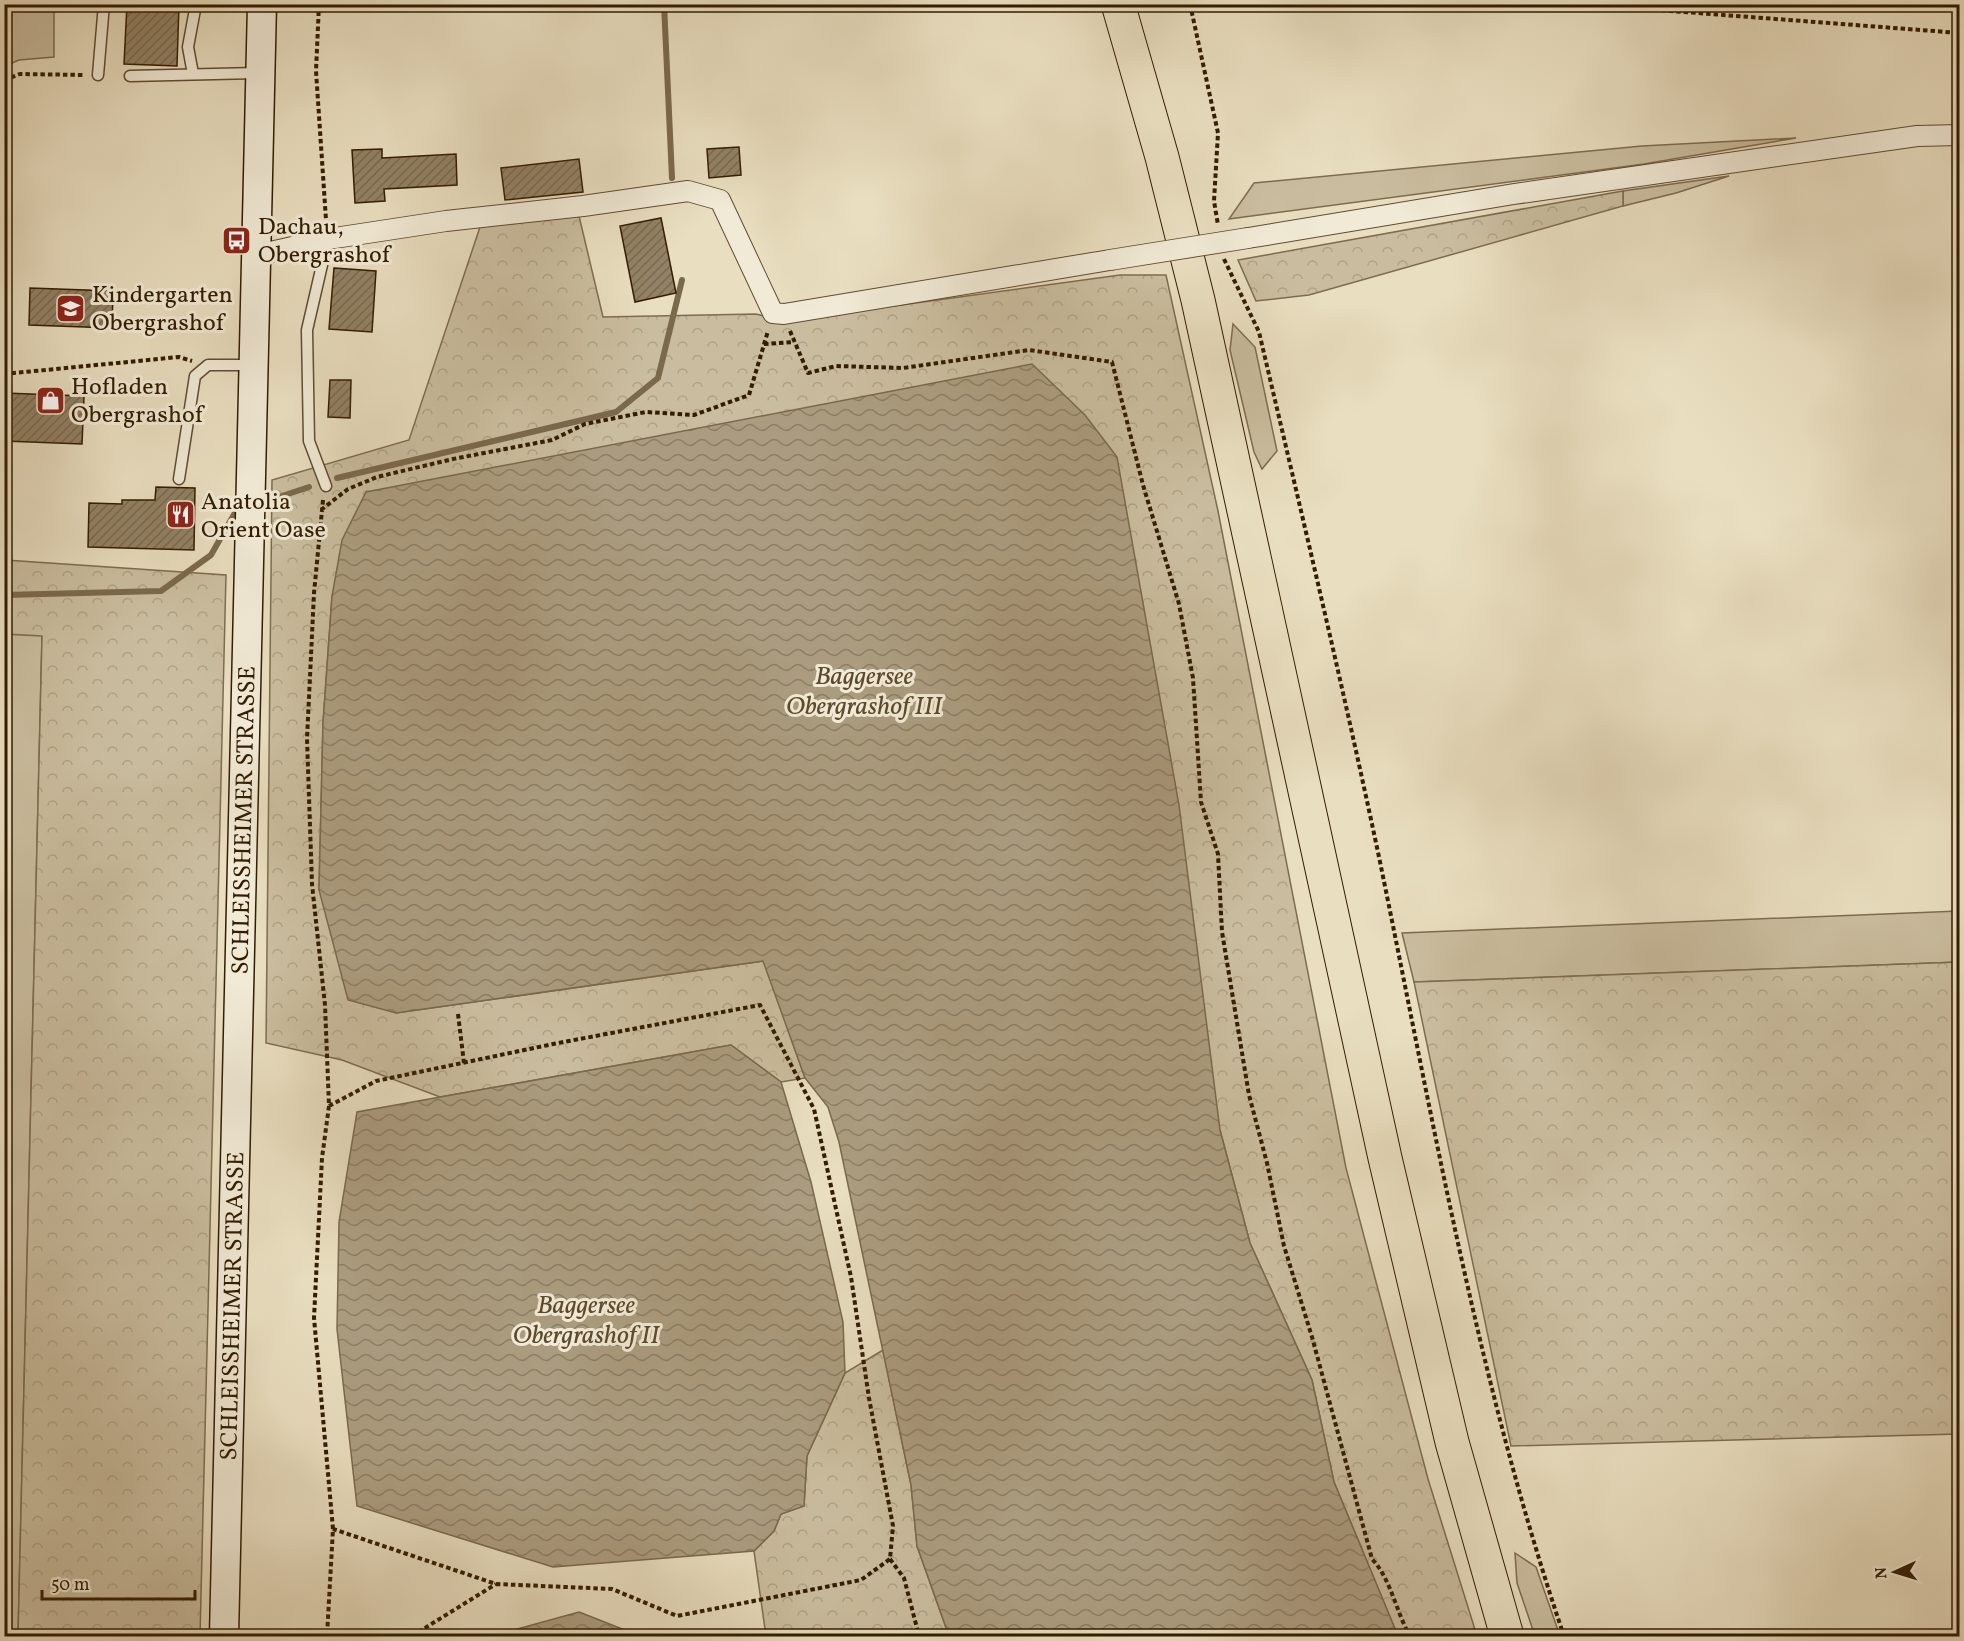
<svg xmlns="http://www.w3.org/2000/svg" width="1964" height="1641" font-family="Vollkorn,serif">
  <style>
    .green { fill: #cabd9f; stroke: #7e6c50; stroke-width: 1.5 }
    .forest { fill: url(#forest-crowns); stroke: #7e6c50; stroke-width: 1.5 }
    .water { fill: url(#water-waves); stroke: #7b694c; stroke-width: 1.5 }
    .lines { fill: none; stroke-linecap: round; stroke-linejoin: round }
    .stream { stroke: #7b694c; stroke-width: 6 }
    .building { fill: url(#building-hatch); stroke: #331c00; stroke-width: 1.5 }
    .lane-casing { stroke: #604c30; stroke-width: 13 }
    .street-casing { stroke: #604c30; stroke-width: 22 }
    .secondary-casing { stroke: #331c00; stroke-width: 31 }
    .highway-casing { stroke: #331c00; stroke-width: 35 }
    .path { stroke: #331c00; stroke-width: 4; stroke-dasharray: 4.5 3; stroke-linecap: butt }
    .lane { stroke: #f1ead6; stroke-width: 10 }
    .street { stroke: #f1ead6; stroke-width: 20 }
    .secondary { stroke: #f1ead6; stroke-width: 28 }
    .highway { stroke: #e9dec0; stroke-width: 33 }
    .street-bridge-casing { stroke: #604c30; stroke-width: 22; stroke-linecap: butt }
    .street-bridge { stroke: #f1ead6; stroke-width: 20 }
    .labels { text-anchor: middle; stroke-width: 6; stroke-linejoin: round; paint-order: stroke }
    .poi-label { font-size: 24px; fill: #331c00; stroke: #f1ead6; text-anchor: start }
    .street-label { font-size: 24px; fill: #331c00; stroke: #f1ead6 }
    .water-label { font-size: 26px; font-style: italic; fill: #5d492c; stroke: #f1ead6 }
  </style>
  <defs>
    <pattern id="forest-crowns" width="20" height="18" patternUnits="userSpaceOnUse" patternTransform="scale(1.5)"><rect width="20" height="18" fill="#cabd9f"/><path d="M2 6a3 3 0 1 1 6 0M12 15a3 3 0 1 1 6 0" fill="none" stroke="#aea287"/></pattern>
    <pattern id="water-waves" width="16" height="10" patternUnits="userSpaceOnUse" patternTransform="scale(1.5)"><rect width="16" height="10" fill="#ab9c7f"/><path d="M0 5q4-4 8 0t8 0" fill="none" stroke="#8c7e66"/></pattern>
    <pattern id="building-hatch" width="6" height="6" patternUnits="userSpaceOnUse" patternTransform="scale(1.5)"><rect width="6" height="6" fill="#928164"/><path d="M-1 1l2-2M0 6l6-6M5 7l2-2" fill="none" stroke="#786950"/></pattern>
  </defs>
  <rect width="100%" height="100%" fill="#e9dec0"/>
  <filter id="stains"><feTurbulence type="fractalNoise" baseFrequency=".00333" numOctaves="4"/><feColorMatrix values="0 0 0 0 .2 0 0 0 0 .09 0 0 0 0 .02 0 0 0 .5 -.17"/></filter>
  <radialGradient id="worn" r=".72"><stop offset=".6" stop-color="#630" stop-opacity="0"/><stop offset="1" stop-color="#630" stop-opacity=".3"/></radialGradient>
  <!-- green -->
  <path class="green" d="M5 4 54 5V57L19 60 5 66Z
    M1796 138 1644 164 1229 219 1254 183 1642 146Z
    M1729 176 1676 193 1623 206V191Z
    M1233 324 1255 347 1277 451 1262 469 1254 452 1230 350Z
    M5 634 42 635 18 1636H5Z
    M1959 911V962L1414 982 1402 933Z
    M1515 1553 1536 1567 1560 1636H1535L1517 1583Z"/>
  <!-- forest -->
  <path class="forest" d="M1860 5H1959V10Z
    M1623 191V206L1309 295 1256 301 1238 260Z
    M579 216 603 317 756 314 784 321 1120 275H1166L1218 511 1346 1168 1428 1479 1477 1636H1398L1334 1482 1312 1380 1250 1243 1220 1130 332 596 323 723 319 890 396 1013 764 961 805 1078 781 1082 731 1045 440 1097 342 1060 266 1043 272 480 409 440 480 227Z
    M5 560 226 575 200 1636H18L42 636 5 634Z
    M1959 962V1434L1511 1446 1414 982Z
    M883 1350 911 1485 917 1546 949 1636H766L754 1551 774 1531 781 1514 804 1506 807 1456 845 1373Z"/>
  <!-- water -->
  <path class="water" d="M1032 364 1085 415 1117 457 1179 805 1220 1130 1250 1243 1312 1380 1334 1482 1398 1636H949L917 1546 911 1485 839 1142 828 1107 805 1078 763 961 396 1013 348 1000 319 890 323 723 332 596 342 540 366 492Z
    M731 1045 781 1082 811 1182 843 1322 845 1373 807 1456 804 1506 781 1514 774 1531 754 1551 553 1567 357 1506 337 1329 339 1222 357 1112Z
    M579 1612 640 1636H492Z"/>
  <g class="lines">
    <!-- stream -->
    <path class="stream" d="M664 4 672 178
      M337 478 616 412 658 378 682 280
      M270 500 309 487
      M4 595 161 591 211 555 236 511"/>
  </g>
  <!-- building -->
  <path class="building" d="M127 4H179L177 66 124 64Z
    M739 147 741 175 709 178 707 149Z
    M382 149V158L456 154 457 185 384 189 385 201 355 203 352 150Z
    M579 159 583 192 505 200 501 168Z
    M661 218 676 293 635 302 620 226Z
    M334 268 376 271 372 332 329 329Z
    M30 288 113 291 112 328 29 325Z
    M330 380H351L350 418 328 417Z
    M4 393 84 396 82 444 4 441Z
    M156 487 195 488 194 550 88 547 89 503 122 504V500H155Z"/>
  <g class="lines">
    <defs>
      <path id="lane" d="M193 74 188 47 196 4
        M98 75 104 4
        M130 76 259 73
        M179 479 195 376 208 365H251
        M326 486 309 441 307 330 328 239"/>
      <path id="street" d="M1248 238 1514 194 1917 136 1960 135
        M257 255 328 239 446 221 583 206 688 191 720 200 773 313 784 314 1110 260"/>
      <g id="secondary">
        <path id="s1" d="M224 1636 262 4"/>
      </g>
      <path id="highway" d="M1118 4 1162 157 1198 300 1385 1158 1452 1442 1507 1636"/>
    </defs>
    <!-- lane casing -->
    <use href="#lane" class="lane-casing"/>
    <!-- street casing -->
    <use href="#street" class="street-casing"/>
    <!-- secondary casing -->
    <use href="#secondary" class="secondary-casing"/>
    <!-- highway casing -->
    <use href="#highway" class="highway-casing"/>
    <!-- path -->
    <path class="path" d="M319 4 316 71 326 220
      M1190 4 1218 133 1214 201 1218 225
      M1579 4 1960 33
      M4 80 20 74 84 75
      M1224 259 1259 332C1300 507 1342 682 1379 857 1433 1119 1478 1383 1564 1636
      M790 331 808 373 836 366 903 368 1029 350 1112 362 1143 485 1179 604 1193 678 1201 802 1218 854 1222 932 1249 1095 1267 1163 1284 1246 1312 1337 1372 1559C1391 1579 1396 1612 1410 1636
      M764 344 794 342
      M4 374 179 357 192 361
      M323 500 314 593 307 739 312 884 325 1005 329 1106 322 1158 314 1318 333 1529 327 1636
      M321 510 348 489 377 477 453 459 552 440 585 424 646 412 694 415 749 395 768 331
      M458 1014 464 1063
      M329 1106 376 1081 553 1044 760 1005 814 1109 851 1277 869 1398 893 1526 890 1559 861 1580 677 1616 612 1589 496 1584 333 1529
      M890 1559 904 1578 919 1636
      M412 1636 496 1584"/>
    <!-- lane -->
    <use href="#lane" class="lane"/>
    <!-- street -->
    <use href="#street" class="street"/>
    <!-- secondary -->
    <use href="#secondary" class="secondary"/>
    <!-- highway -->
    <use href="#highway" class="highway"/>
    <defs>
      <path id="street-bridge" d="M1110 260 1248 238"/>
    </defs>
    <!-- street-bridge casing -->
    <use href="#street-bridge" class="street-bridge-casing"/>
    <!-- street-bridge -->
    <use href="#street-bridge" class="street-bridge"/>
  </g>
  <!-- icons -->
  <defs>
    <symbol id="bus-square" viewBox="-11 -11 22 22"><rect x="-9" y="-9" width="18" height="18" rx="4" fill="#8f2418" stroke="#f1ead6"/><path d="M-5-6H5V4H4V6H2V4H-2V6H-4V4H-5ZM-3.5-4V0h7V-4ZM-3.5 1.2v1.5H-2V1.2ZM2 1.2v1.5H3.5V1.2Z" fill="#fff"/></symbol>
    <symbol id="school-square" viewBox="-11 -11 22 22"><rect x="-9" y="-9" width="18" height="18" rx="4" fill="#8f2418" stroke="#f1ead6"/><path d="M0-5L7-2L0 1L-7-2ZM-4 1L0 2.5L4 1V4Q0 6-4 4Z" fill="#fff"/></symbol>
    <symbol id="shop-square" viewBox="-11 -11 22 22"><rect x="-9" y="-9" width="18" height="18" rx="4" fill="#8f2418" stroke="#f1ead6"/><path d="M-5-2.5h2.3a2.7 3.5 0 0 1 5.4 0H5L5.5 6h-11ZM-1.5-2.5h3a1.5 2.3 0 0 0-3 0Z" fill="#fff"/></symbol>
    <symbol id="restaurant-square" viewBox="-11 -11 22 22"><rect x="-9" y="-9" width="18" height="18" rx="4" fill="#8f2418" stroke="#f1ead6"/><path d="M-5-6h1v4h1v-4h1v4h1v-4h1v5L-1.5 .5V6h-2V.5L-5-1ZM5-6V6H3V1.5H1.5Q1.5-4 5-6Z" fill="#fff"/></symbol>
  </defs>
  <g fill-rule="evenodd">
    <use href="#bus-square" x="220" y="224" width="33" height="33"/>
    <use href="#school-square" x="54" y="292" width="33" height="33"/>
    <use href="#shop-square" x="34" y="384" width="33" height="33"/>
    <use href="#restaurant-square" x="164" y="498" width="33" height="33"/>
  </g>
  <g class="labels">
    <!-- poi labels -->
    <g class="poi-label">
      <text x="258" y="234">Dachau,<tspan x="258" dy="28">Obergrashof</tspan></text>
      <text x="92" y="302">Kindergarten<tspan x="92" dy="28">Obergrashof</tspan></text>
      <text x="71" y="394">Hofladen<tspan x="71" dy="28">Obergrashof</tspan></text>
      <text x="201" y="509">Anatolia<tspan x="201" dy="28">Orient Oase</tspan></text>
    </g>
    <!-- street labels -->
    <g class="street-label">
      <text dy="8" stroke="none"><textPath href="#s1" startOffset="816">SCHLEISSHEIMER STRASSE</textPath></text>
      <text dy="8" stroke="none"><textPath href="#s1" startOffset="330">SCHLEISSHEIMER STRASSE</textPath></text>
    </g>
    <!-- water labels -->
    <g class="water-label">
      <text x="864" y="684">Baggersee<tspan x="864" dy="30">Obergrashof III</tspan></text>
      <text x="586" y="1313">Baggersee<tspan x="586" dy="30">Obergrashof II</tspan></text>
    </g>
  </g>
  <!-- margin -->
  <rect width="1964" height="1641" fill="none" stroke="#e9dec0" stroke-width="24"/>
  <rect x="6" y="6" width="1952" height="1629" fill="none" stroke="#331c00" stroke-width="3"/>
  <rect x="12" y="12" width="1940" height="1617" fill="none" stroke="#331c00" stroke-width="1.5"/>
  <!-- north arrow -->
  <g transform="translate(1895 1572) rotate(266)" stroke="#f1ead6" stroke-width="4.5" paint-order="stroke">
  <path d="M0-4.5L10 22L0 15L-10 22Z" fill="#331c00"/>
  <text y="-9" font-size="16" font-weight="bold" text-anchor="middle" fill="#331c00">N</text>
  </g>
  <!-- scale -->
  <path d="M42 1590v9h153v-9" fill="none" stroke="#331c00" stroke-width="3"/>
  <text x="51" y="1590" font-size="18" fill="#331c00" stroke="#f1ead6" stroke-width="4.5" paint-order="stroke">50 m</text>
  <rect width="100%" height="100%" filter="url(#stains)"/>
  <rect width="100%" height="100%" fill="url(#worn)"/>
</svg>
